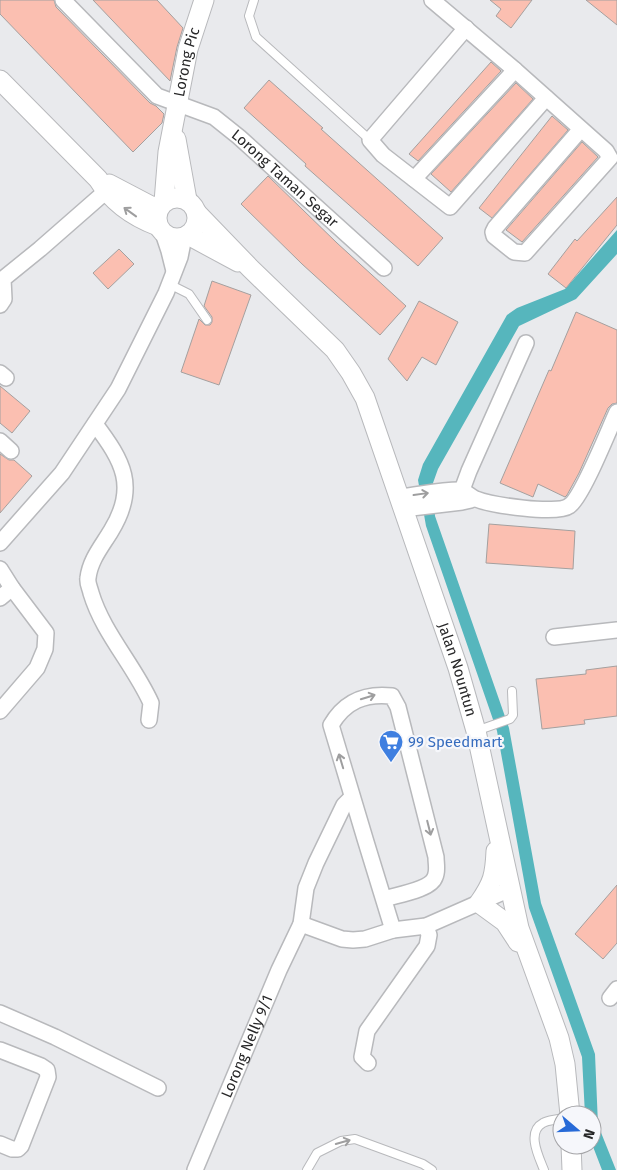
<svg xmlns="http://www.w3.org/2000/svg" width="617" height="1170" font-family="'Fira Sans',sans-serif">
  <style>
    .water { fill: #56b6bd }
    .building { fill: #fbbfb1; stroke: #a4a09f }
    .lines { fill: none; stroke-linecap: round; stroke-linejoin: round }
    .service-casing { stroke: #b8b9bc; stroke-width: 10 }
    .minor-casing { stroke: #b8b9bc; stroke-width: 18 }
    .tertiary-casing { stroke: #b8b9bc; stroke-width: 21 }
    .service { stroke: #fff; stroke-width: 8 }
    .minor { stroke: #fff; stroke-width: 15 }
    .tertiary { stroke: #fff; stroke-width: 19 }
    .oneway { stroke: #9e9e9f }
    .labels { text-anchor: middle; stroke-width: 4.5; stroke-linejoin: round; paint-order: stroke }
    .street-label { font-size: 15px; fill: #282829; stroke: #f6f7fb }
    .shop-label { font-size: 15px; fill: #366cbe; stroke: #f6f7fb; text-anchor: start }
  </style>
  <rect width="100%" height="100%" fill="#e9eaed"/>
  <!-- water -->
  <path class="water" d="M617 230V254L576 299 519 326 438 469 433 483 435 516 509 728 541 903 595 1054 598 1125 616 1170H602L592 1144V1115H585L582 1057 529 908 497 731 426 526 418 480 423 464 507 315 517 308 565 289Z"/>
  <!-- building -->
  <path class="building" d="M0 0H54L56 7 150 103 156 106 164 114 162 123 133 152 0 14Z
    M93 0H157L183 28 177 47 170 81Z
    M490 0H532L511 28 496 16 501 9Z
    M586 0H617V25Z
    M491 62 501 71 418 161 409 154Z
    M269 80 323 128 321 129 443 238 418 266 305 166 306 164 244 108Z
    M516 83 533 99 451 192 431 174Z
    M552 116 568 130 492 218 479 208Z
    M582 142 598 157 522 242 506 230Z
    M268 176 337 243 406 306 380 335 302 264 241 204Z
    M617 197V225L566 288 548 274 575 239 577 241Z
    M119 249 134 264 108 289 93 273Z
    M212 281 251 295 219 385 181 372 199 319 205 325H210L212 322V317L204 306Z
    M419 301 458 322 436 365 422 357 407 381 388 359Z
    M576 312 617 330V403L612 404 608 408 579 473 567 495 565 497 538 484 533 497 500 483 549 370 551 371Z
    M0 386 30 411 12 433 0 423Z
    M0 454 9 460H14L32 476 0 513Z
    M489 524 575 531 573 569 486 563Z
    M617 666V716L584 720 585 724 542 729 536 679 586 674V670Z
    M617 885V943L603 959 575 934Z"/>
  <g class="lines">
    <defs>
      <path id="service" d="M254 0 249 16 256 37 370 140
        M169 284 189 294 207 320
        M476 731 510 719 513 715 512 691
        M307 1170 317 1153 341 1141 355 1139 423 1164 432 1170
        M544 1170C539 1157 526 1132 543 1123 548 1120 556 1120 562 1118"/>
      <g id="minor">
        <path id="s1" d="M63 0 157 96 214 117 239 137 384 268"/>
        <path d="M432 0 515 70 606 151 610 158 525 253 514 252 494 236 493 232 495 228 581 129"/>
        <path d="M466 28 370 140 383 155 450 207 546 98"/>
        <path d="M414 179 515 70"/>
        <path d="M163 233 169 251 174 271"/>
        <path d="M0 305 4 299 3 279 40 249 112 186"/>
        <path d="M0 373 6 378"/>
        <path d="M95 424C123 461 138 487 111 531 102 546 90 560 88 578 87 583 90 588 91 593 103 633 134 665 151 703L149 720"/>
        <path d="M0 441 11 451"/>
        <path d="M399 497C419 495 439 490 459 490 466 491 470 497 476 499 491 505 557 515 569 506 582 498 609 429 617 412"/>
        <path d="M462 499V490L469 471 526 343"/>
        <path d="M403 509 462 502 471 500"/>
        <path d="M0 543 62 473 118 389 166 293 180 257 184 237"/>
        <path d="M0 569 12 588 46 633 45 649 37 668 0 711"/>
        <path d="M0 598 12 588"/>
        <path d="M554 637 617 630"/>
        <path d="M384 899C396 895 431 890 435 877 438 871 436 864 436 857L398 707 392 696C365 693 345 701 331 725 351 793 372 862 393 930"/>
        <path d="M301 924 342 939 353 940 365 939 393 930 426 926 510 889"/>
        <path d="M610 998 617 989"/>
        <path d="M0 1013 55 1037 158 1088"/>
        <path d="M0 1050 41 1066 47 1070 48 1077 21 1146 18 1149H12L0 1144"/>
        <path d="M368 1063 362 1057 367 1031 427 946 429 935 426 926"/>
        <path id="s2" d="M195 1170 279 970 301 924 306 888 316 863 344 805 352 797"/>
      </g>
      <g id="tertiary">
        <path d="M0 80 98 179C112 202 134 217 158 226"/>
        <path d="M176 139 187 200"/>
        <path d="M109 184 151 206 159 207"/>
        <circle cx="177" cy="218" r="20"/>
        <path id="s3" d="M164 202 168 152 188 49 204 0"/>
        <path id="s4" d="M197 213 250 268 335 350 351 373 365 398 458 668 476 731 519 928 559 1038 565 1064 570 1115"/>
        <path d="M188 235 238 262"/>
        <path d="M496 851C495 875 493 883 479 903L505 922 518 942"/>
        <path d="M571 1145 572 1170"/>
      </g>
    </defs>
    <!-- service casing -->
    <use href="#service" class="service-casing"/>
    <!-- minor casing -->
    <use href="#minor" class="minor-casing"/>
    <!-- tertiary casing -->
    <use href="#tertiary" class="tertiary-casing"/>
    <!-- service -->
    <use href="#service" class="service"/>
    <!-- minor -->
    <use href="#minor" class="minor"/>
    <!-- tertiary -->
    <use href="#tertiary" class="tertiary"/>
  </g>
  <!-- one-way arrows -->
  <defs><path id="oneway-shaft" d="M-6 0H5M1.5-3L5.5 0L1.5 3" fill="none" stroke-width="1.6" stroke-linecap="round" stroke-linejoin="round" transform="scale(1.25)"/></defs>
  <g class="oneway">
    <use href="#oneway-shaft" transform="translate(130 212) rotate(-144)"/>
    <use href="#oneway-shaft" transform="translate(421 494) rotate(-8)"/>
    <use href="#oneway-shaft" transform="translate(368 697) rotate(-17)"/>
    <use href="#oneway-shaft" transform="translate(341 761) rotate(-107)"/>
    <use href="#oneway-shaft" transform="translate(429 828) rotate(76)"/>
    <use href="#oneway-shaft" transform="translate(343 1142) rotate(-16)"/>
  </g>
  <!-- icons -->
  <defs>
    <symbol id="supermarket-pin" viewBox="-11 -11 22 30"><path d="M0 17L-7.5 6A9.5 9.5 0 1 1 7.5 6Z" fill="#3f7fe0" stroke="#f6f7fb"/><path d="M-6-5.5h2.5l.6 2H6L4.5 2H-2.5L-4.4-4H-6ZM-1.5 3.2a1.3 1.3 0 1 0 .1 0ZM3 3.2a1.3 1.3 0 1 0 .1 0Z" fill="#fff"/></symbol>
  </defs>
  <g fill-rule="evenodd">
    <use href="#supermarket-pin" x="377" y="728" width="28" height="38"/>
  </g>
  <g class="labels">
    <!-- street labels -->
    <g class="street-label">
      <text dy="5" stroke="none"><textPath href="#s3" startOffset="142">Lorong Pic</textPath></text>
      <text dy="5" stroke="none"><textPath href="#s1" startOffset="289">Lorong Taman Segar</textPath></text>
      <text dy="5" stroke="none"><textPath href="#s4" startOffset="538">Jalan Nountun</textPath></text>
      <text dy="5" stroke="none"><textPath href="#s2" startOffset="134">Lorong Nelly 9/1</textPath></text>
    </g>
    <!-- shop labels -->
    <g class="shop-label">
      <text x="408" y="747">99 Speedmart</text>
    </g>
  </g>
  <!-- north arrow -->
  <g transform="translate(577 1130) rotate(109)"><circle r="24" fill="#f6f7fb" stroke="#a4a4a7"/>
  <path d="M0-4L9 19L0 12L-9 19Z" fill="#276ad7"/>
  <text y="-8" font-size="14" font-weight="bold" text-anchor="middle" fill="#282829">N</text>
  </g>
</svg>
